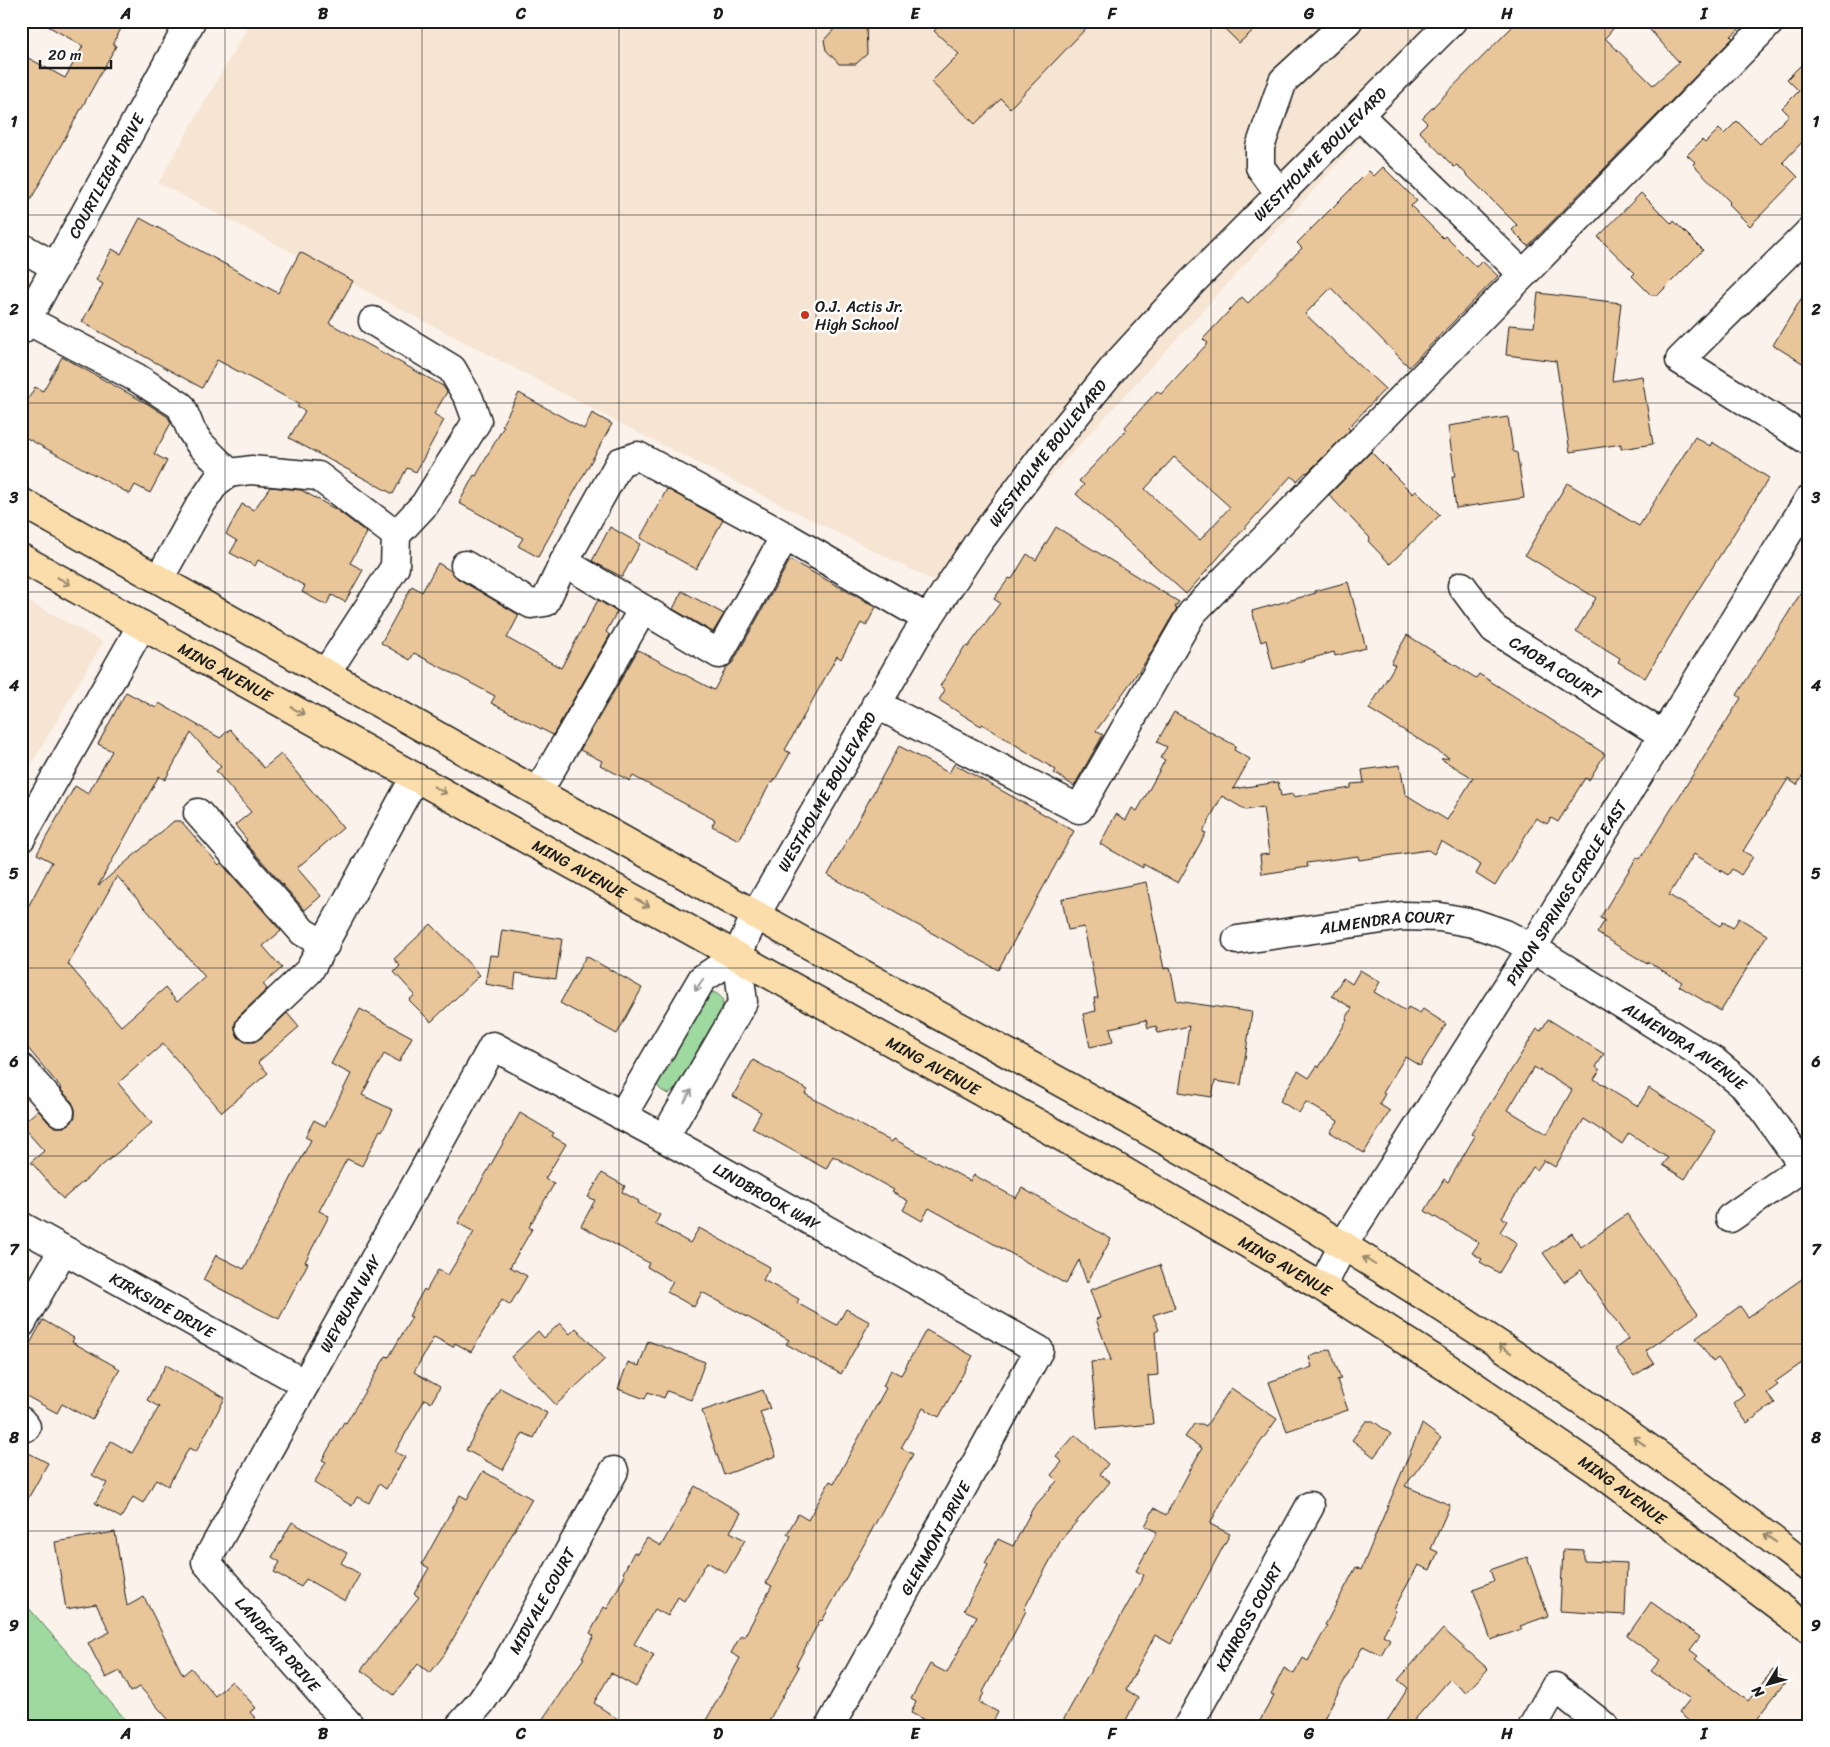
<svg xmlns="http://www.w3.org/2000/svg" width="1830" height="1747" font-family="Sriracha,sans-serif">
  <style>
    .built { fill: #f6e5d3 }
    .green { fill: #9ed9a0; stroke: #5d7a5e }
    .building { fill: #e9c59a; stroke: #1c1c1c; fill-rule: evenodd }
    .lines { fill: none; stroke-linecap: round; stroke-linejoin: round }
    .minor-casing { stroke: #1c1c1c; stroke-width: 31 }
    .major-casing { stroke: #1c1c1c; stroke-width: 31 }
    .minor { stroke: #fff; stroke-width: 28 }
    .major { stroke: #faddab; stroke-width: 28 }
    .oneway { stroke: #96866b }
    .oneway2 { stroke: #999 }
    .grid { fill: none; stroke: #1c1c1c; stroke-width: 1; stroke-opacity: 0.55 }
    .poi-dot { fill: #c8321e; stroke: #fff; stroke-width: 2 }
    .labels { text-anchor: middle; stroke-width: 5; stroke-linejoin: round; paint-order: stroke }
    .street-label { font-size: 16px; fill: #1c1c1c; stroke: #fff }
    .poi-label { font-size: 16px; fill: #1c1c1c; stroke: #fff; text-anchor: start }
    .neatline { fill: none; stroke: #1c1c1c; stroke-width: 2 }
    .grid-label { font-size: 16px; text-anchor: middle; font-weight: bold; fill: #1c1c1c }
  </style>
  <rect width="100%" height="100%" fill="#fbf3eb"/>
  <filter id="ink" filterUnits="userSpaceOnUse"><feTurbulence type="fractalNoise" baseFrequency=".02" numOctaves="2"/><feDisplacementMap in="SourceGraphic" scale="10" xChannelSelector="R" yChannelSelector="G"/><feConvolveMatrix kernelMatrix="1 2 1 2 8 2 1 2 1" color-interpolation-filters="sRGB"/></filter>
  <g filter="url(#ink)">
    <!-- built -->
    <path class="built" d="M251 21H1469L948 588 666 447 158 183Z
      M21 597 103 642 21 782Z"/>
    <!-- green -->
    <path class="green" d="M709 992 716 993 723 999 722 1009 676 1088 669 1094C661 1091 658 1089 656 1081Z
      M21 1599 131 1726H21Z"/>
    <!-- building -->
    <path class="building" d="M39 21H125L113 44 116 46 21 217V54L65 78 83 46Z
      M837 21H866L867 54 856 64H839L826 50 824 40 835 28Z
      M944 21H1093L1010 108 1001 99 975 124 931 82 959 54 934 31Z
      M1217 21H1264L1239 43Z
      M1518 21H1620L1605 38 1653 85 1679 62 1642 21H1749L1731 36 1733 38 1528 246 1512 230 1517 225 1457 165 1454 167 1419 131 1427 123 1422 118Z
      M1809 57V135L1783 162 1798 177 1750 226 1728 204 1730 202 1693 164 1695 162 1687 155 1702 140 1705 143 1719 129 1724 134 1737 121 1760 144 1789 115 1782 108 1799 91 1787 79Z
      M1383 167 1417 201 1411 206 1443 238 1445 236 1476 267 1482 261 1498 276 1409 367 1331 288 1305 314 1385 389 1348 428 1350 430 1307 473 1306 472 1297 481 1291 476 1186 594 1076 494 1084 485 1079 481 1127 430 1125 427 1157 391 1161 394 1208 343 1203 339 1242 297 1248 303 1302 248 1297 243 1369 171 1374 176ZM1174 457 1230 507 1200 540 1145 489Z
      M1641 193 1672 224 1674 221 1703 250 1658 295H1651L1632 276 1635 273 1598 237Z
      M140 218 278 293 300 252 353 281 329 323 443 386 447 392 434 414 444 420 416 472 407 468 393 494 289 438 305 411 297 407 299 404 217 360 202 388 82 322 103 284 96 280 112 249 121 254Z
      M1809 286V367L1773 345Z
      M1538 293 1621 303 1612 381 1642 376 1653 444 1621 449V444L1570 452 1556 361 1506 355 1509 325 1534 327Z
      M62 357 148 404 168 417 171 423 154 454 167 461 150 493 135 485 130 494 21 435V412L35 387 43 391Z
      M519 393 584 429 592 413 612 424 538 557 518 546 523 538 459 503 474 475 476 476 504 426 502 425Z
      M1508 417 1513 451 1517 453 1524 498 1456 508 1452 477H1455L1448 426Z
      M1695 437 1710 446 1712 442 1769 478 1688 606 1645 678 1618 662 1620 658 1576 631 1596 598 1525 555 1567 483 1639 526Z
      M1371 452 1413 494 1416 491 1440 515 1390 564 1368 541 1370 538 1329 495Z
      M270 487 301 490 337 510 367 533 350 563 363 570 345 602 332 595 326 605 302 592 305 586 258 560 255 566 230 553 237 541 226 534 242 504 254 510Z
      M667 489 723 520 696 569 640 538Z
      M610 527 640 544 622 577 592 561Z
      M1056 527 1179 602 1175 607 1177 608 1146 661 1096 731 1103 735 1074 786 1054 773 1056 770 982 724 981 726 939 700 945 690 940 686 965 646 968 647 1000 603 994 599 1009 578 1012 579 1027 554 1036 560Z
      M790 560 876 607 866 626 861 623 841 659 837 656 785 750 790 753 773 783 771 782 739 840 712 826 715 820 633 776 630 781 600 765 602 761 580 750 638 650 714 690 726 668 733 662Z
      M438 563 451 571 457 578 519 615 507 638 561 668 598 600 617 612 606 632 610 635 553 735 491 703 495 696 414 653 410 660 381 643 412 586 422 592Z
      M1809 580V766L1797 785 1788 779 1743 851 1753 857 1741 875 1732 869 1728 875 1694 854 1669 895 1720 926 1723 922 1733 928 1739 918 1767 935 1721 1011 1679 986 1682 982 1648 962 1647 964 1597 933 1605 920 1600 918 1637 857 1640 859 1741 698 1737 695Z
      M1348 582 1366 648 1335 656 1334 652 1273 669 1266 640 1261 642 1252 611 1316 593 1315 591Z
      M682 591 724 614 713 632 673 609Z
      M1407 635 1476 678 1479 674 1605 754 1589 780 1585 778 1558 822 1551 818 1547 824 1536 818 1495 886 1476 874 1481 865 1441 841 1434 854 1428 850 1359 860 1358 856 1307 863 1308 867 1262 874 1260 855 1269 854 1263 807 1246 810 1222 796 1203 832 1206 833 1178 883 1143 864V868L1100 844 1116 814 1126 820 1132 808 1137 811 1144 799 1165 760 1160 758 1167 747 1157 742 1174 712 1236 746 1234 750 1250 759 1233 789 1278 782 1281 796 1293 794V797L1351 788V784L1364 783 1362 770 1400 765 1405 794 1447 820 1473 778 1441 759 1449 758 1369 709 1395 665 1391 663Z
      M126 692 156 708 159 703 220 738 230 729 264 768 281 754 343 828 297 868 321 896 305 910 245 842 247 840 235 825 251 812 216 771 221 767 191 733 165 780 159 776 98 886 174 821H181L219 865 221 863 281 931 263 946 282 968 263 984 267 989 239 1016 235 1023V1030L238 1037 245 1042H254L261 1038 287 1013 299 1027 258 1062 268 1073 222 1112 163 1044 118 1083 152 1123 63 1199 31 1162 44 1151 21 1125 38 1110 48 1122 55 1127H64L71 1123 75 1117V1109L72 1102 61 1090 62 1089 21 1040V920L52 862 37 854 75 786 88 794 112 751 98 744ZM117 876 205 977 177 1002 165 988 121 1026 68 964Z
      M899 746 949 773 954 764 1074 831 998 970 828 875Z
      M1146 882 1164 969 1170 967 1177 1001 1252 1012 1241 1085 1215 1081 1212 1097 1179 1092 1189 1026 1158 1033 1156 1026 1148 1028 1146 1020 1110 1028 1113 1042 1090 1047 1083 1014 1096 1011 1094 998H1098L1095 983 1084 927 1068 930 1062 899Z
      M431 924 480 975 431 1022 409 1000 415 995 394 972 400 966 394 959Z
      M502 930 562 939 556 979 516 973 514 989 485 984 490 955 498 956Z
      M586 956 642 988 617 1034 560 1003Z
      M1360 970 1380 982 1374 992 1406 1011 1408 1007 1420 1013 1423 1009 1446 1024 1420 1066 1405 1057 1383 1093 1385 1094 1379 1104 1390 1111 1364 1153 1330 1132 1338 1121 1306 1102 1299 1113 1280 1101 1298 1071 1309 1078 1317 1066 1319 1067 1325 1058 1347 1020 1346 1019 1352 1008 1332 996 1343 978 1352 984Z
      M360 1009 412 1037 399 1062 384 1054 362 1095 393 1110 382 1131 380 1130 362 1166 347 1159 319 1211 329 1216 305 1262 308 1263 279 1319 203 1280 216 1255 244 1269 311 1140 305 1137 314 1120 325 1126 351 1074 331 1064Z
      M1548 1019 1604 1054 1596 1067 1600 1070 1594 1079 1638 1106 1649 1088 1716 1131 1685 1179 1663 1165 1668 1158 1629 1133 1622 1144 1584 1119 1555 1167 1544 1160 1537 1170 1533 1167 1502 1217 1507 1221 1500 1232 1517 1243 1499 1273 1480 1262 1482 1259 1472 1253 1479 1243 1425 1211 1444 1179 1448 1182 1475 1136 1471 1134 1537 1029 1541 1031ZM1534 1067 1572 1090 1547 1134 1508 1110Z
      M753 1060 808 1090 805 1094 892 1142 894 1139 970 1181 974 1175 1016 1198 1022 1188 1111 1239 1087 1283 1079 1260 1066 1284 929 1208 922 1221 903 1210 908 1201 892 1192 894 1190 833 1156 826 1169 752 1128 761 1112 733 1096Z
      M520 1113 554 1133 552 1136 566 1144 545 1179 554 1184 529 1227 532 1229 510 1267 527 1276 510 1305 502 1299 471 1352 455 1343 453 1347 434 1337 414 1372 440 1387 431 1403 425 1399 395 1452 405 1457 386 1489 379 1484 369 1503 357 1497 352 1506 314 1483 326 1462 322 1460 344 1422 346 1423 386 1356 389 1357 412 1317 409 1316 424 1289 426 1291 438 1270 448 1275 474 1232 458 1223Z
      M602 1173 625 1186 622 1192 639 1201 638 1203 660 1215 655 1224 690 1243 699 1228 770 1267 763 1280 799 1299 797 1303 837 1325 846 1309 870 1322 841 1374 786 1344 789 1340 702 1292 694 1307 667 1292 673 1282 647 1267 649 1263 581 1226 595 1200 588 1197Z
      M1627 1214 1698 1314 1646 1351 1654 1363 1634 1376 1615 1349 1628 1339 1581 1270 1564 1282 1543 1253 1572 1233 1581 1247Z
      M1160 1265 1175 1308 1153 1315 1159 1330 1155 1332 1158 1375 1148 1376 1153 1424 1097 1429 1091 1362 1111 1360 1096 1319 1100 1318 1090 1290Z
      M1809 1274V1358L1775 1382 1778 1385 1767 1393 1775 1403 1747 1423 1733 1403 1744 1394 1718 1358 1713 1362 1696 1338 1740 1306 1748 1317Z
      M43 1320 74 1338 72 1342 120 1369 92 1420 62 1404 57 1413 21 1393V1383L29 1369 21 1365V1360Z
      M560 1323 570 1334 576 1328 605 1359 556 1405 511 1357 538 1331 544 1338Z
      M926 1330 973 1356 939 1417 923 1408 901 1448 913 1454 842 1585 822 1621 820 1620 796 1665 799 1667 766 1726H703L740 1658 731 1653 741 1635 744 1637 772 1586 766 1583 791 1536 787 1534 798 1514 808 1520 830 1481 834 1483 886 1388 883 1386 891 1370 901 1375Z
      M648 1341 705 1362 691 1400 667 1391 664 1398 648 1392 645 1399 618 1389 628 1362 639 1366Z
      M1330 1349 1341 1379 1337 1380 1348 1410 1287 1431 1269 1382 1312 1367 1309 1357Z
      M166 1365 225 1398 196 1452 189 1448 168 1486 156 1479 143 1503 133 1497 121 1518 95 1503 107 1483 92 1475 111 1441 132 1453 159 1407 147 1400Z
      M500 1388 547 1413 534 1438 523 1433 503 1470 466 1450Z
      M1231 1388 1277 1419 1231 1484 1210 1524 1230 1534 1171 1644 1155 1635 1126 1690 1138 1697 1123 1726H1060L1144 1575 1136 1571 1157 1532 1145 1526 1154 1508 1166 1515 1202 1448 1185 1437 1194 1424H1202L1206 1426Z
      M763 1390 770 1409 760 1412 776 1456 724 1475 702 1411Z
      M1366 1421H1373L1391 1434 1374 1457 1352 1440Z
      M1422 1424 1441 1438 1405 1486 1450 1505 1431 1549 1438 1552 1430 1570 1418 1565 1394 1609 1396 1611 1383 1635 1390 1639 1381 1655 1363 1646 1320 1726H1257L1274 1695 1271 1694 1284 1668 1294 1674 1303 1658 1308 1661 1327 1626 1325 1625 1356 1567 1361 1570Z
      M1075 1435 1108 1464 1100 1474 1110 1482 1061 1540 1024 1609 1026 1611 983 1692 984 1693 979 1702 998 1712 991 1726H936L911 1713 916 1702 911 1699 930 1664 947 1673 977 1616 964 1610 988 1565 985 1563 998 1539 1013 1546 1033 1508 1057 1481 1051 1475 1062 1462 1056 1457Z
      M21 1449 48 1463 21 1511Z
      M483 1471 532 1499 444 1655 430 1673 418 1664 394 1695 361 1670 419 1597 414 1594 429 1568 422 1564 460 1495 467 1499Z
      M695 1486 741 1513 730 1532 745 1540 726 1573 707 1562 684 1601 678 1597 668 1616 655 1609 634 1644 654 1655 636 1687 611 1673 594 1703 628 1726H538L584 1658 582 1657 594 1636 590 1633 604 1607 607 1609 625 1575 623 1573 634 1552 637 1554 647 1538 661 1546Z
      M292 1522 347 1553 341 1563 360 1574 345 1601 306 1579 301 1587 274 1572 280 1562 272 1557Z
      M115 1532 127 1606 144 1597 183 1675 191 1668 215 1696 232 1681 256 1708 250 1712 262 1726H174L140 1687 130 1692 120 1671 106 1678 88 1643 110 1632 96 1604 66 1609 55 1542Z
      M1563 1549 1584 1550V1561L1627 1563 1625 1615 1560 1611Z
      M1527 1557 1548 1616 1520 1626 1522 1629 1491 1640 1473 1589 1494 1581 1490 1570Z
      M1651 1602 1700 1637 1690 1650 1698 1656 1695 1659 1748 1701 1773 1670 1786 1681 1751 1726H1695L1679 1713 1690 1699 1651 1671 1660 1660 1627 1636Z
      M1443 1629 1488 1669 1466 1693 1450 1679 1409 1726H1384L1408 1688 1398 1680Z"/>
    <g class="lines">
      <defs>
        <g id="minor">
          <path d="M1359 115 1523 274"/>
          <path d="M1280 194 1260 167V147L1283 81 1348 21"/>
          <path d="M1809 232 1680 360 1809 441"/>
          <path d="M21 247 56 267"/>
          <path d="M27 320 137 378 181 406 191 430 200 444 229 473"/>
          <path d="M373 321 452 369 469 399 477 421 425 504 396 535"/>
          <path id="s1" d="M21 330 191 21"/>
          <path d="M785 536 928 619"/>
          <path d="M564 562 643 609"/>
          <path d="M465 565 531 604 545 602 564 562 620 462 638 456 785 536 719 654 643 609 538 792"/>
          <path d="M159 579 199 507 216 482 229 473 251 470 318 476 396 535 395 567 326 673"/>
          <path id="s2" d="M1462 586 1494 629 1663 735"/>
          <path d="M876 704 1079 809 1192 613 1771 21"/>
          <path d="M198 813 303 932 325 945"/>
          <path d="M21 838 142 625"/>
          <path id="s3" d="M1237 940 1403 916 1440 917 1473 923 1505 934 1532 948 1715 1062 1744 1086 1765 1112 1809 1174"/>
          <path d="M250 1027 309 971 415 777"/>
          <path d="M21 1068 60 1112"/>
          <path d="M622 1116 702 979 737 956"/>
          <path id="s4" d="M664 1138 743 1002 737 956 756 914 915 638 978 543 1045 453 1116 365 1192 282 1452 21"/>
          <path d="M1730 1218 1803 1167"/>
          <path id="s5" d="M21 1226 305 1384"/>
          <path id="s6" d="M1322 1287 1343 1245 1532 948 1809 499"/>
          <path d="M21 1324 63 1250"/>
          <path d="M21 1421 26 1427"/>
          <path id="s7" d="M350 1726 206 1562 493 1046 664 1138 1039 1350 830 1726"/>
          <path id="s8" d="M460 1726 481 1702 504 1668 614 1471"/>
          <path id="s9" d="M1188 1726 1310 1506"/>
          <path d="M1533 1726 1555 1687 1604 1726"/>
        </g>
        <g id="major">
          <path d="M21 502C283 649 544 797 806 943 986 1042 1169 1138 1344 1246 1505 1344 1660 1452 1809 1568"/>
          <path id="s10" d="M21 558 1118 1168 1322 1287 1448 1368 1597 1470 1809 1629"/>
        </g>
      </defs>
      <!-- minor casing -->
      <use href="#minor" class="minor-casing"/>
      <!-- major casing -->
      <use href="#major" class="major-casing"/>
      <!-- minor -->
      <use href="#minor" class="minor"/>
      <!-- major -->
      <use href="#major" class="major"/>
    </g>
    <!-- one-way arrows -->
    <defs><path id="oneway-shaft" d="M-6 0H5M1.5-3L5.5 0L1.5 3" fill="none" stroke-width="1.6" stroke-linecap="round" stroke-linejoin="round" transform="scale(1.25)"/></defs>
    <g class="oneway">
      <use href="#oneway-shaft" transform="translate(64 581) rotate(29)"/>
      <use href="#oneway-shaft" transform="translate(298 711) rotate(29)"/>
      <use href="#oneway-shaft" transform="translate(440 790) rotate(29)"/>
      <use href="#oneway-shaft" transform="translate(643 903) rotate(29)"/>
      <use href="#oneway-shaft" transform="translate(1369 1261) rotate(-148)"/>
      <use href="#oneway-shaft" transform="translate(1505 1349) rotate(-146)"/>
      <use href="#oneway-shaft" transform="translate(1639 1441) rotate(-144)"/>
      <use href="#oneway-shaft" transform="translate(1770 1538) rotate(-144)"/>
    </g>
    <g class="oneway2">
      <use href="#oneway-shaft" transform="translate(699 985) rotate(124)"/>
      <use href="#oneway-shaft" transform="translate(688 1096) rotate(-60)"/>
    </g>
  </g>
  <!-- grid -->
  <path class="grid" d="M225 21V1726M422 21V1726M619 21V1726M816 21V1726M1014 21V1726M1211 21V1726M1408 21V1726M1605 21V1726M21 215H1809M21 403H1809M21 592H1809M21 779H1809M21 968H1809M21 1156H1809M21 1344H1809M21 1531H1809"/>
  <!-- markers -->
  <circle class="poi-dot" cx="805" cy="315" r="5"/>
  <g class="labels">
    <!-- street labels -->
    <g class="street-label">
      <text dy="6" stroke="none"><textPath href="#s4" startOffset="1201">WESTHOLME BOULEVARD</textPath></text>
      <text dy="6" stroke="none"><textPath href="#s1" startOffset="176">COURTLEIGH DRIVE</textPath></text>
      <text dy="6" stroke="none"><textPath href="#s4" startOffset="796">WESTHOLME BOULEVARD</textPath></text>
      <text dy="6" stroke="none"><textPath href="#s2" startOffset="126">CAOBA COURT</textPath></text>
      <text dy="6" stroke="none"><textPath href="#s10" startOffset="234">MING AVENUE</textPath></text>
      <text dy="6" stroke="none"><textPath href="#s4" startOffset="391">WESTHOLME BOULEVARD</textPath></text>
      <text dy="6" stroke="none"><textPath href="#s10" startOffset="639">MING AVENUE</textPath></text>
      <text dy="6" stroke="none"><textPath href="#s6" startOffset="464">PINON SPRINGS CIRCLE EAST</textPath></text>
      <text dy="6" stroke="none"><textPath href="#s3" startOffset="151">ALMENDRA COURT</textPath></text>
      <text dy="6" stroke="none"><textPath href="#s3" startOffset="484">ALMENDRA AVENUE</textPath></text>
      <text dy="6" stroke="none"><textPath href="#s10" startOffset="1044">MING AVENUE</textPath></text>
      <text dy="6" stroke="none"><textPath href="#s7" startOffset="1121">LINDBROOK WAY</textPath></text>
      <text dy="6" stroke="none"><textPath href="#s10" startOffset="1449">MING AVENUE</textPath></text>
      <text dy="6" stroke="none"><textPath href="#s7" startOffset="514">WEYBURN WAY</textPath></text>
      <text dy="6" stroke="none"><textPath href="#s5" startOffset="162">KIRKSIDE DRIVE</textPath></text>
      <text dy="6" stroke="none"><textPath href="#s10" startOffset="1854">MING AVENUE</textPath></text>
      <text transform="translate(935 1538) rotate(-61)" y="6">GLENMONT DRIVE</text>
      <text dy="6" stroke="none"><textPath href="#s8" startOffset="150">MIDVALE COURT</textPath></text>
      <text dy="6" stroke="none"><textPath href="#s9" startOffset="125">KINROSS COURT</textPath></text>
      <text transform="translate(278 1644) rotate(49)" y="6">LANDFAIR DRIVE</text>
    </g>
    <!-- poi labels -->
    <g class="poi-label">
      <text x="815" y="312">O.J. Actis Jr.<tspan x="815" dy="18">High School</tspan></text>
    </g>
  </g>
  <!-- margin -->
  <rect width="1830" height="1747" fill="none" stroke="#fff" stroke-width="55"/>
  <!-- north arrow -->
  <g transform="translate(1768 1684) rotate(233)" stroke="#ffffff" stroke-width="4" paint-order="stroke">
  <path d="M0-4L9 19L0 12L-9 19Z" fill="#1c1c1c"/>
  <text y="-8" font-size="14" font-weight="bold" text-anchor="middle" fill="#1c1c1c">N</text>
  </g>
  <!-- scale -->
  <path d="M40 60v8h71v-8" fill="none" stroke="#1c1c1c" stroke-width="2.5"/>
  <text x="48" y="60" font-size="15" fill="#1c1c1c" stroke="#ffffff" stroke-width="4" paint-order="stroke">20 m</text>
  <rect x="28" y="28" width="1774" height="1692" class="neatline"/>
  <g class="grid-label">
    <text x="126" y="19">A</text>
    <text x="323" y="19">B</text>
    <text x="521" y="19">C</text>
    <text x="718" y="19">D</text>
    <text x="915" y="19">E</text>
    <text x="1112" y="19">F</text>
    <text x="1309" y="19">G</text>
    <text x="1507" y="19">H</text>
    <text x="1704" y="19">I</text>
    <text x="14" y="127">1</text>
    <text x="1816" y="127">1</text>
    <text x="14" y="315">2</text>
    <text x="1816" y="315">2</text>
    <text x="14" y="503">3</text>
    <text x="1816" y="503">3</text>
    <text x="14" y="691">4</text>
    <text x="1816" y="691">4</text>
    <text x="14" y="879">5</text>
    <text x="1816" y="879">5</text>
    <text x="14" y="1067">6</text>
    <text x="1816" y="1067">6</text>
    <text x="14" y="1255">7</text>
    <text x="1816" y="1255">7</text>
    <text x="14" y="1443">8</text>
    <text x="1816" y="1443">8</text>
    <text x="14" y="1631">9</text>
    <text x="1816" y="1631">9</text>
    <text x="126" y="1739">A</text>
    <text x="323" y="1739">B</text>
    <text x="521" y="1739">C</text>
    <text x="718" y="1739">D</text>
    <text x="915" y="1739">E</text>
    <text x="1112" y="1739">F</text>
    <text x="1309" y="1739">G</text>
    <text x="1507" y="1739">H</text>
    <text x="1704" y="1739">I</text>
  </g>
</svg>
